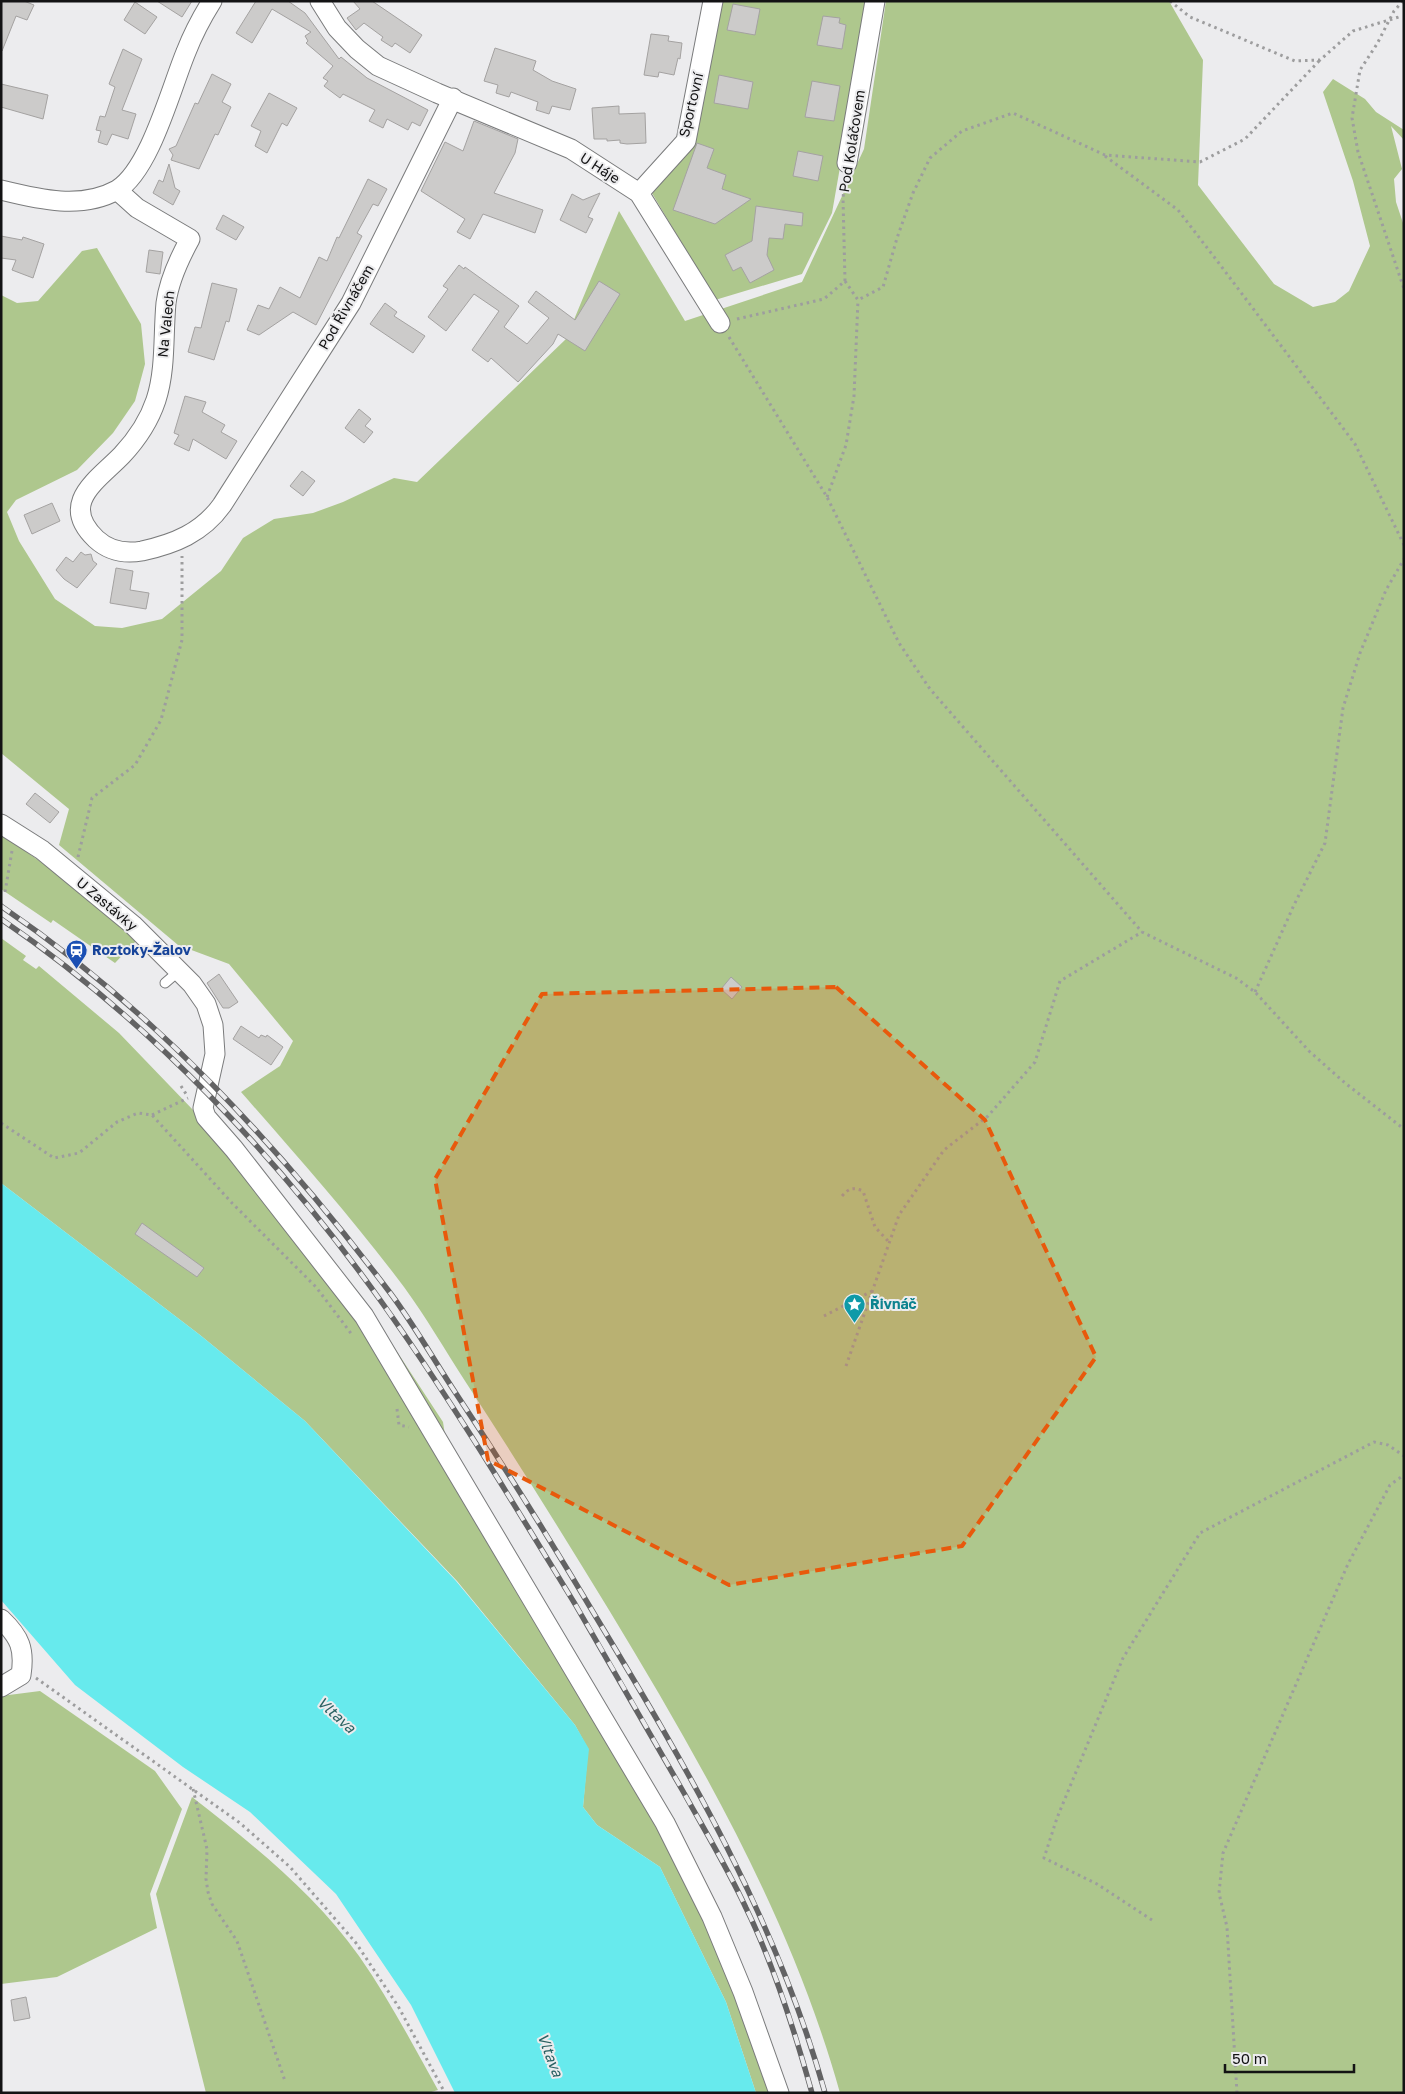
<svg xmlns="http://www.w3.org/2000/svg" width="1405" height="2094" font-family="'Golos Text',sans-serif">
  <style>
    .green { fill: #aec78d }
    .water { fill: #67eaed }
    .building { fill: #cccbca; stroke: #a4a2a1 }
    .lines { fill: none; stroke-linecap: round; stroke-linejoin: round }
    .service-casing { stroke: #7a7b7c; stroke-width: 11 }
    .minor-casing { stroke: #7a7b7c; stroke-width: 21 }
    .path { stroke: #9d9d9e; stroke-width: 3; stroke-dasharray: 2.5 4; stroke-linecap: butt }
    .service { stroke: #fff; stroke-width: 9 }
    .minor { stroke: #fff; stroke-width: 19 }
    .rail-casing { stroke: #636364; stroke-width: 5.5 }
    .rail { stroke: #ececee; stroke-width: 4; stroke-dasharray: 11; stroke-linecap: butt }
    .marked { fill: #e8590c; fill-opacity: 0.2; stroke: #e8590c; stroke-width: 4; stroke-dasharray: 10 6; stroke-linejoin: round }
    .labels { text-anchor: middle; stroke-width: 4; stroke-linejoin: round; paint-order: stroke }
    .street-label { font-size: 14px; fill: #131314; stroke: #ececee }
    .transit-label { font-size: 14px; font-weight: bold; fill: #164399; stroke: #ececee; text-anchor: start }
    .culture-label { font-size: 14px; font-weight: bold; fill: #0d838f; stroke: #ececee; text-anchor: start }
    .water-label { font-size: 15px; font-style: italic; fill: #2b6263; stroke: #ececee }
  </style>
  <rect width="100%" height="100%" fill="#ececee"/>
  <!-- green -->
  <path class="green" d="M719 1H869L832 213 802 274 715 300 649 188 696 130Z
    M886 1H1169L1203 60 1198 185 1274 284 1313 307 1335 302 1349 291 1370 246 1353 181 1323 92 1333 79 1365 99 1376 112 1404 130V140L1391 126 1402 169 1394 179 1396 202 1404 226V2093H840C791 1918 702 1764 609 1610 562 1533 514 1456 465 1381 445 1350 426 1317 404 1287 353 1219 297 1156 241 1092L280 1066 293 1041 229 964 178 945 59 845 69 809 1 753V295L17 303 38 301 82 251 97 248 141 324 145 364 135 401 113 433 77 470 16 500 7 512 19 541 55 599 95 626 122 628 162 619 221 571 243 538 274 519 313 513 343 502 394 478 417 482 566 339 619 211 685 321 802 282 864 149Z
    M1 834 68 881 136 941 115 963 53 920 51 923 1 889Z
    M1 938 26 956 23 960 36 969 39 966 119 1033 194 1111 211 1121 371 1312 443 1422 449 1462 709 1920 774 2093H756L726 2002 660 1867 597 1825 583 1807 588 1749 575 1725 457 1581 305 1421 200 1335 1 1183Z
    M40 1691 155 1771 182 1809 150 1894 157 1928 57 1977 1 1984V1696Z
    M192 1797C252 1844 314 1893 359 1956 389 1999 413 2045 438 2090L428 2093H206L156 1894Z"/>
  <!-- water -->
  <path class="water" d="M1 1183 200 1335 305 1421 456 1581 575 1725 589 1749 583 1807 597 1825 660 1867 726 2002 756 2093H455L411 2005 336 1894 250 1812 183 1767 75 1685 1 1600Z"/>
  <!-- building -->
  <path class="building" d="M1 1H24L34 5 27 20 16 16 2 51Z
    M157 1H192L182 17Z
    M256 1H288L305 13 339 59 341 57 367 78 428 110 420 126 412 122 408 130 387 119 383 128 369 121 375 110 343 94 340 98 324 86 328 81 323 78 333 66 306 43 308 41 305 36 311 32 272 9 252 43 236 33Z
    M353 1H372L422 35 410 53 395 43 392 47 381 40 383 37 364 23 356 30 347 18 360 9Z
    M135 2 157 17 145 34 124 20Z
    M733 4 760 9 755 35 727 30Z
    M823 16 840 18 839 23 846 25 842 49 817 45Z
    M651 34 669 36 668 41 682 43 680 59 678 58 674 75 659 72 658 77 644 75Z
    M495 48 536 61 533 70 552 81 576 89 570 110 552 106 549 114 536 110 538 102 511 92 509 97 496 93 498 85 484 81Z
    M123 49 142 59 122 110 136 114 128 139 112 134 107 145 98 142 101 131 96 130 100 116 105 117 115 87 109 84Z
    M212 74 231 84 222 102 231 107 218 135 215 134 199 169 171 160 173 155 169 149 176 146 195 103 198 104Z
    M719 75 753 82 748 109 714 103Z
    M812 81 840 86 834 121 805 117Z
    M1 84 48 95 43 119 1 107Z
    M269 93 297 108 287 126 282 123 267 153 255 146 261 131 251 126Z
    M619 106V114L645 113 646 143 627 144 620 143V140L607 141V139H594L592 108Z
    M474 121 518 139 515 153 494 193 543 210 535 233 483 214 470 239 457 232 465 219 421 191 445 142 463 151Z
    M697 143 714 149 707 168 726 175 722 189 751 199 715 224 673 210Z
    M798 151 823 156 818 181 793 176Z
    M169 164 175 188 180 191 173 205 153 193 159 180 163 182Z
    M368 179 387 189 378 206 373 204 357 233 362 236 316 325 293 312 259 335 247 330 258 305 269 309 280 287 300 298 319 257 327 261 337 237 339 238Z
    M600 193 588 217 593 219 586 233 560 220 572 194 583 200Z
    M756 206 803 213 802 226 785 224 783 239 769 238 767 255 774 270 750 283 741 267 733 271 725 255 752 241Z
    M223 215 244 227 236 240 216 229Z
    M1 236 22 240 23 237 44 244 33 278 12 270 16 260 1 258Z
    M149 250 163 252 160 274 146 272Z
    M459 265 464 269 465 267 519 306 504 327 527 344 549 318 528 302 536 291 575 320 599 281 620 294 585 351 558 334 553 344 518 382 491 358 488 362 472 350 499 311 474 294 446 331 428 317 448 289 443 286Z
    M212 283 237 289 229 322 226 321 214 360 188 352 195 327 201 328Z
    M385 303 397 312 394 316 425 336 413 353 370 324Z
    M185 396 206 402 202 412 225 425 221 432 237 441 226 459 193 439 189 451 174 444 179 435 174 433Z
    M359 409 371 419 365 426 373 432 364 443 345 428Z
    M302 471 315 481 303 496 290 486Z
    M52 503 60 521 32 534 24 515Z
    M81 552 85 555 91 554 93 561 97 564 77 588 64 579 56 570 66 557 73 562Z
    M116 568 133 571 130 590 149 593 146 609 110 603Z
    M35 793 59 812 50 823 26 804Z
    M219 974 238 1002 229 1008H223L207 983Z
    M731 977 742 987 732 999 721 989Z
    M241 1026 259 1038 261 1035 266 1037 267 1035 283 1047 271 1065 233 1039Z
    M142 1223 204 1268 197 1277 135 1234Z
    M26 1997 30 2018 14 2021 11 2000Z"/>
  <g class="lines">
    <defs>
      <path id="service" d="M165 983 179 971"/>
      <path id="minor" d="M320 1 337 28 357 49 378 66 437 93 571 149 639 193 720 323
        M847 163 875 1
        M1 190C38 199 81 210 117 190 150 170 171 88 186 52 193 34 202 17 212 1
        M117 190 137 208 190 239C179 259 169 280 166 303 163 335 166 369 156 400 149 421 137 439 122 455 98 480 58 503 96 539 109 551 125 554 142 551 174 544 202 533 222 505L351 303 453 98
        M639 193 686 141 713 1
        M1 824 42 850 133 925 192 984 206 1004 213 1025 215 1054 203 1108 206 1117 234 1149 364 1316 665 1823 712 1917 743 1992 779 2093
        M1 1619C20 1637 25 1649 21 1675L1 1687"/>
    </defs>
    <!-- service casing -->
    <use href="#service" class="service-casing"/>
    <!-- minor casing -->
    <use href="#minor" class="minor-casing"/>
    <!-- path -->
    <path class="path" d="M1170 1 1190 17 1295 61 1320 60 1353 31 1402 16
      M1403 1 1394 11 1377 44 1360 70 1352 118 1358 152 1404 289
      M1105 156 1178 210 1218 262 1355 444 1404 545
      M845 281 858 300 883 287 897 238 913 193 930 158 962 131 1013 113 1105 155 1200 162 1245 139 1320 60
      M845 281 843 198 845 179
      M737 319 824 299 845 281
      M729 337 827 497 899 643 930 689 1142 932 1236 978 1255 992 1309 1051 1345 1083 1404 1129
      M827 497 846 445 854 396 858 300
      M78 857 92 798 135 765 161 720 182 640V556
      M5 892 12 851
      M1255 992 1294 905 1325 843 1343 708 1360 653 1386 590 1404 559
      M181 1086 188 1097
      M152 1115 188 1098
      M1 1123 54 1158 79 1153 117 1122 138 1113 152 1115 232 1203 316 1287 353 1336
      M842 1196C849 1188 853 1187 863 1191L875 1227 889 1242
      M824 1316 872 1291
      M846 1366 899 1215 944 1150 988 1116 1035 1062 1060 981 1142 932
      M397 1409 399 1425 409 1427
      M36 1678 240 1823 290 1867 356 1943 398 2006 445 2093
      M193 1789 207 1849 206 1879 208 1892 212 1904 237 1941 285 2081
      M1152 1920 1097 1884 1044 1858 1057 1818 1123 1658 1200 1533 1374 1442 1388 1445 1404 1456
      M1237 2093 1227 1927 1219 1893 1223 1853 1348 1564 1390 1485 1404 1475"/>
    <!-- service -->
    <use href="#service" class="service"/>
    <!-- minor -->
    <use href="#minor" class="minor"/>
    <defs>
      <path id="rail" d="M1 906C154 1010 280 1147 391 1294 414 1325 434 1360 455 1392 504 1466 551 1541 596 1617 688 1769 777 1921 825 2093
        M1 919C149 1020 280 1159 383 1304 452 1401 513 1503 575 1604 612 1667 648 1730 684 1793 705 1831 728 1869 746 1908 774 1965 795 2032 812 2093"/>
    </defs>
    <!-- rail casing -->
    <use href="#rail" class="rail-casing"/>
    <!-- rail -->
    <use href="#rail" class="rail"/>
  </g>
  <!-- marked area -->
  <path class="marked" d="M836 987 985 1120 1096 1357 962 1546 729 1585 488 1460 435 1179 542 994Z"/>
  <!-- icons -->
  <defs>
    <symbol id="station-pin" viewBox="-11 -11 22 30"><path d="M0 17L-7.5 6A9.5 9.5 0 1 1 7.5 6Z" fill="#1a4fb4" stroke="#ececee"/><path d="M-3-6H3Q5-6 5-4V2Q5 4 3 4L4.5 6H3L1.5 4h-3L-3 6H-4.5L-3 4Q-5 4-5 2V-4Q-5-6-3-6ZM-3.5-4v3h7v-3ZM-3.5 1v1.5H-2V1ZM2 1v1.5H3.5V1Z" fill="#fff"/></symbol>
    <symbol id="sight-pin" viewBox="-11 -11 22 30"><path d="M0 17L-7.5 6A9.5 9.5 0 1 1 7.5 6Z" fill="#0f9aa8" stroke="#ececee"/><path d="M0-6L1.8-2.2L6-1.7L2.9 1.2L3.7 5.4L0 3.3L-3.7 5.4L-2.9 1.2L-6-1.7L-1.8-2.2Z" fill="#fff"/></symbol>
  </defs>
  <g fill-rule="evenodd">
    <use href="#station-pin" x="64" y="938" width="25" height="34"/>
    <use href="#sight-pin" x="842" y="1292" width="25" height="34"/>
  </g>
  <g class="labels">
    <!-- street labels -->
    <g class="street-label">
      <text transform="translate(691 105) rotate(-77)" y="5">Sportovní</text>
      <text transform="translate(852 141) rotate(-81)" y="5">Pod Koláčovem</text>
      <text transform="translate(600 168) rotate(33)" y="5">U Háje</text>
      <text transform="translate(346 307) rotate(-60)" y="5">Pod Řivnáčem</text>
      <text transform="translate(166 324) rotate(-84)" y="5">Na Valech</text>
      <text transform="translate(107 904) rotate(40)" y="5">U Zastávky</text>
    </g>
    <!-- transit labels -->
    <g class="transit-label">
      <text x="92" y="955">Roztoky-Žalov</text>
    </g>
    <!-- culture labels -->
    <g class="culture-label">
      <text x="870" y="1309">Řivnáč</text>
    </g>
    <!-- water labels -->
    <g class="water-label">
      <text transform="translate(336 1715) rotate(42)" y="5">Vltava</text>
      <text transform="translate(550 2055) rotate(69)" y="5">Vltava</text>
    </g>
  </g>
  <!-- border -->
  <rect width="1405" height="2094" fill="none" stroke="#131314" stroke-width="5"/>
  <!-- scale -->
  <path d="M1225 2064v8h129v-8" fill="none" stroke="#131314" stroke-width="2.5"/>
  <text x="1232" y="2064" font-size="15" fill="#131314" stroke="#ececee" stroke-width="4" paint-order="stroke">50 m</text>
</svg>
